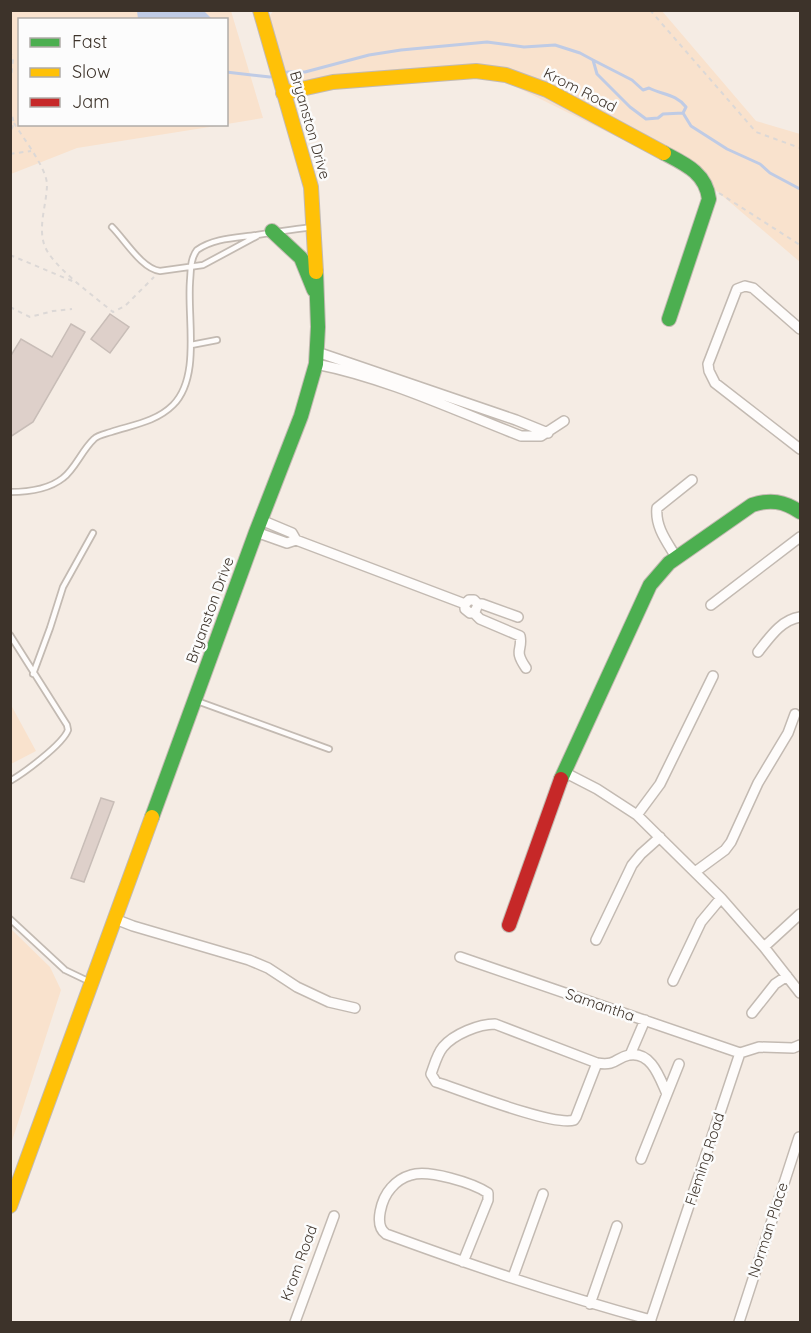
<svg xmlns="http://www.w3.org/2000/svg" width="811" height="1333" font-family="Quicksand,sans-serif">
  <style>
    .green { fill: #f9e2cd }
    .water { fill: #bfcbe5 }
    .lines { fill: none; stroke-linecap: round; stroke-linejoin: round }
    .stream { stroke: #bfcbe5; stroke-width: 3 }
    .building { fill: #ded0ca; stroke: #c8bdb7; stroke-width: 1.5 }
    .lane-casing { stroke: #c3bab2; stroke-width: 8 }
    .street-casing { stroke: #c3bab2; stroke-width: 12 }
    .fast-casing { stroke: #c3bab2; stroke-width: 16 }
    .slow-casing { stroke: #c3bab2; stroke-width: 16 }
    .jam-casing { stroke: #c3bab2; stroke-width: 16 }
    .path { stroke: #dcd8d6; stroke-width: 2; stroke-dasharray: 4.5 4.5; stroke-linecap: butt }
    .lane { stroke: #fefcfb; stroke-width: 4.5 }
    .street { stroke: #fefcfb; stroke-width: 9 }
    .fast { stroke: #4caf50; stroke-width: 14 }
    .slow { stroke: #ffc107; stroke-width: 14 }
    .jam { stroke: #c62828; stroke-width: 14 }
    .labels { text-anchor: middle; stroke-width: 5; stroke-linejoin: round; paint-order: stroke }
    .street-label { font-size: 15px; fill: #3d332a; stroke: #fcfcfc }
  </style>
  <rect width="100%" height="100%" fill="#f5ece4"/>
  <!-- green -->
  <path class="green" d="M274 10 662 11 756 121 800 134V262L704 180 484 71 286 92 265 22Z
    M11 11H231L263 118 227 124 226 20H20V124L222 125 77 148 11 174Z
    M11 705 36 751 11 764 10 705Z
    M10 928 50 967 61 990 12 1141Z"/>
  <!-- water -->
  <path class="water" d="M137 11H204L212 19H138Z"/>
  <g class="lines">
    <!-- stream -->
    <path class="stream" d="M593 60 632 80 643 90 649 88C663 95 676 94 686 107L683 113
      M226 72 270 77
      M287 72H305L369 55 401 50 487 42 524 47 555 45 580 53 593 60 597 74 630 107 646 119 658 118 663 114 683 113 691 126 727 149 760 164 770 173 800 189"/>
  </g>
  <!-- building -->
  <path class="building" d="M110 314 129 327 110 353 91 339Z
    M71 324 85 332 33 422 10 437V357L21 339 52 357Z
    M101 798 114 802 84 882 71 878Z"/>
  <g class="lines">
    <defs>
      <path id="lane" d="M112 227C125 240 142 269 160 271L203 265 257 236
        M191 345 217 340
        M10 492C28 492 48 490 63 478 75 469 82 450 94 439 98 435 105 434 111 432 132 425 156 422 173 405 201 377 187 318 190 281 191 271 190 259 197 250 214 238 236 238 257 235 276 232 295 229 314 227
        M10 635 67 725 68 730C63 744 24 773 10 781
        M33 674 50 628 63 587 93 533
        M197 701 329 749
        M10 919 65 970 90 982"/>
      <path id="street" d="M800 329 753 288 745 286 737 289 708 364 709 371 715 383 800 449
        M317 352 516 420 548 433
        M316 364C387 378 454 410 521 436H541L564 421
        M261 520 292 533 296 540
        M256 532 287 543 296 540 465 604 469 600H474L478 604 475 612 470 613 465 609V604
        M676 557C667 542 655 527 657 508L692 480
        M478 604H482L518 617
        M711 605 800 537
        M473 612 480 619 520 636C523 651 513 649 526 668
        M758 652C770 637 781 620 800 617
        M564 772 597 789 637 815 721 898 764 947 800 993
        M637 815 660 784 713 676
        M695 872 725 850 731 842 758 783 788 733 795 714
        M115 919 133 926 249 960 268 968 297 987 329 1002 355 1008
        M596 940 632 865 641 854 660 837
        M764 947 800 914
        M460 957 740 1053
        M673 981 701 922 721 898
        M752 1013 775 984 787 976
        M740 1053 759 1047 793 1048 800 1045
        M630 1055 645 1020
        M597 1063 576 1117 574 1120C554 1127 461 1090 436 1082L431 1074C434 1066 437 1054 443 1047 454 1034 479 1024 495 1024L597 1063C617 1066 615 1058 629 1055 652 1051 660 1079 667 1094
        M641 1159 679 1064
        M463 1262 488 1200V1193C473 1183 428 1169 411 1175 404 1177 396 1182 391 1188 382 1198 373 1225 386 1234 473 1266 562 1296 651 1320
        M513 1277 543 1194
        M590 1304 617 1226
        M295 1322 334 1216
        M650 1322 740 1053
        M739 1322 799 1137"/>
      <path id="fast" d="M664 153C685 164 706 173 709 199L669 319
        M272 231 301 258 314 290
        M561 779 650 585 669 563 752 505C770 499 784 501 800 512
        M152 817 256 532 301 416 316 364 318 327 316 272"/>
      <path id="slow" d="M260 10 311 187 316 272
        M283 93 333 82 476 71 506 75 547 90 664 153
        M10 1206 152 817"/>
      <path id="jam" d="M509 925 561 779"/>
    </defs>
    <!-- lane casing -->
    <use href="#lane" class="lane-casing"/>
    <!-- street casing -->
    <use href="#street" class="street-casing"/>
    <!-- fast casing -->
    <use href="#fast" class="fast-casing"/>
    <!-- slow casing -->
    <use href="#slow" class="slow-casing"/>
    <!-- jam casing -->
    <use href="#jam" class="jam-casing"/>
    <!-- path -->
    <path class="path" d="M650 10 756 132 800 148
      M10 51 13 59 10 88
      M10 108 14 123 10 133
      M14 123C23 138 46 167 47 184 47 203 38 225 44 244 50 265 95 297 113 312L125 306 154 277
      M10 154 31 151
      M719 193 800 245
      M10 255 77 283
      M10 307 30 317 53 311 72 309"/>
    <!-- lane -->
    <use href="#lane" class="lane"/>
    <!-- street -->
    <use href="#street" class="street"/>
    <!-- fast -->
    <use href="#fast" class="fast"/>
    <!-- slow -->
    <use href="#slow" class="slow"/>
    <!-- jam -->
    <use href="#jam" class="jam"/>
  </g>
  <g class="labels">
    <!-- street labels -->
    <g class="street-label">
      <text transform="translate(580 90) rotate(27)" y="5">Krom Road</text>
      <text transform="translate(310 125) rotate(74)" y="5">Bryanston Drive</text>
      <text transform="translate(210 610) rotate(-70)" y="5">Bryanston Drive</text>
      <text transform="translate(600 1005) rotate(19)" y="5">Samantha</text>
      <text transform="translate(705 1159) rotate(-72)" y="5">Fleming Road</text>
      <text transform="translate(768 1230) rotate(-72)" y="5">Norman Place</text>
      <text transform="translate(299 1263) rotate(-70)" y="5">Krom Road</text>
    </g>
  </g>
  <!-- border -->
  <rect width="811" height="1333" fill="none" stroke="#3d332a" stroke-width="24"/>
  <!-- legend -->
  <rect x="18" y="18" width="210" height="108" fill="#fcfcfc" stroke="#b0aca8" stroke-width="1.5"/>
  <rect x="30" y="38" width="30" height="9" fill="#4caf50" stroke="#b0aca8" stroke-width="1.5"/>
  <text x="72" y="48" font-size="18" fill="#3d332a">Fast</text>
  <rect x="30" y="68" width="30" height="9" fill="#ffc107" stroke="#b0aca8" stroke-width="1.5"/>
  <text x="72" y="78" font-size="18" fill="#3d332a">Slow</text>
  <rect x="30" y="98" width="30" height="9" fill="#c62828" stroke="#b0aca8" stroke-width="1.5"/>
  <text x="72" y="108" font-size="18" fill="#3d332a">Jam</text>
</svg>
